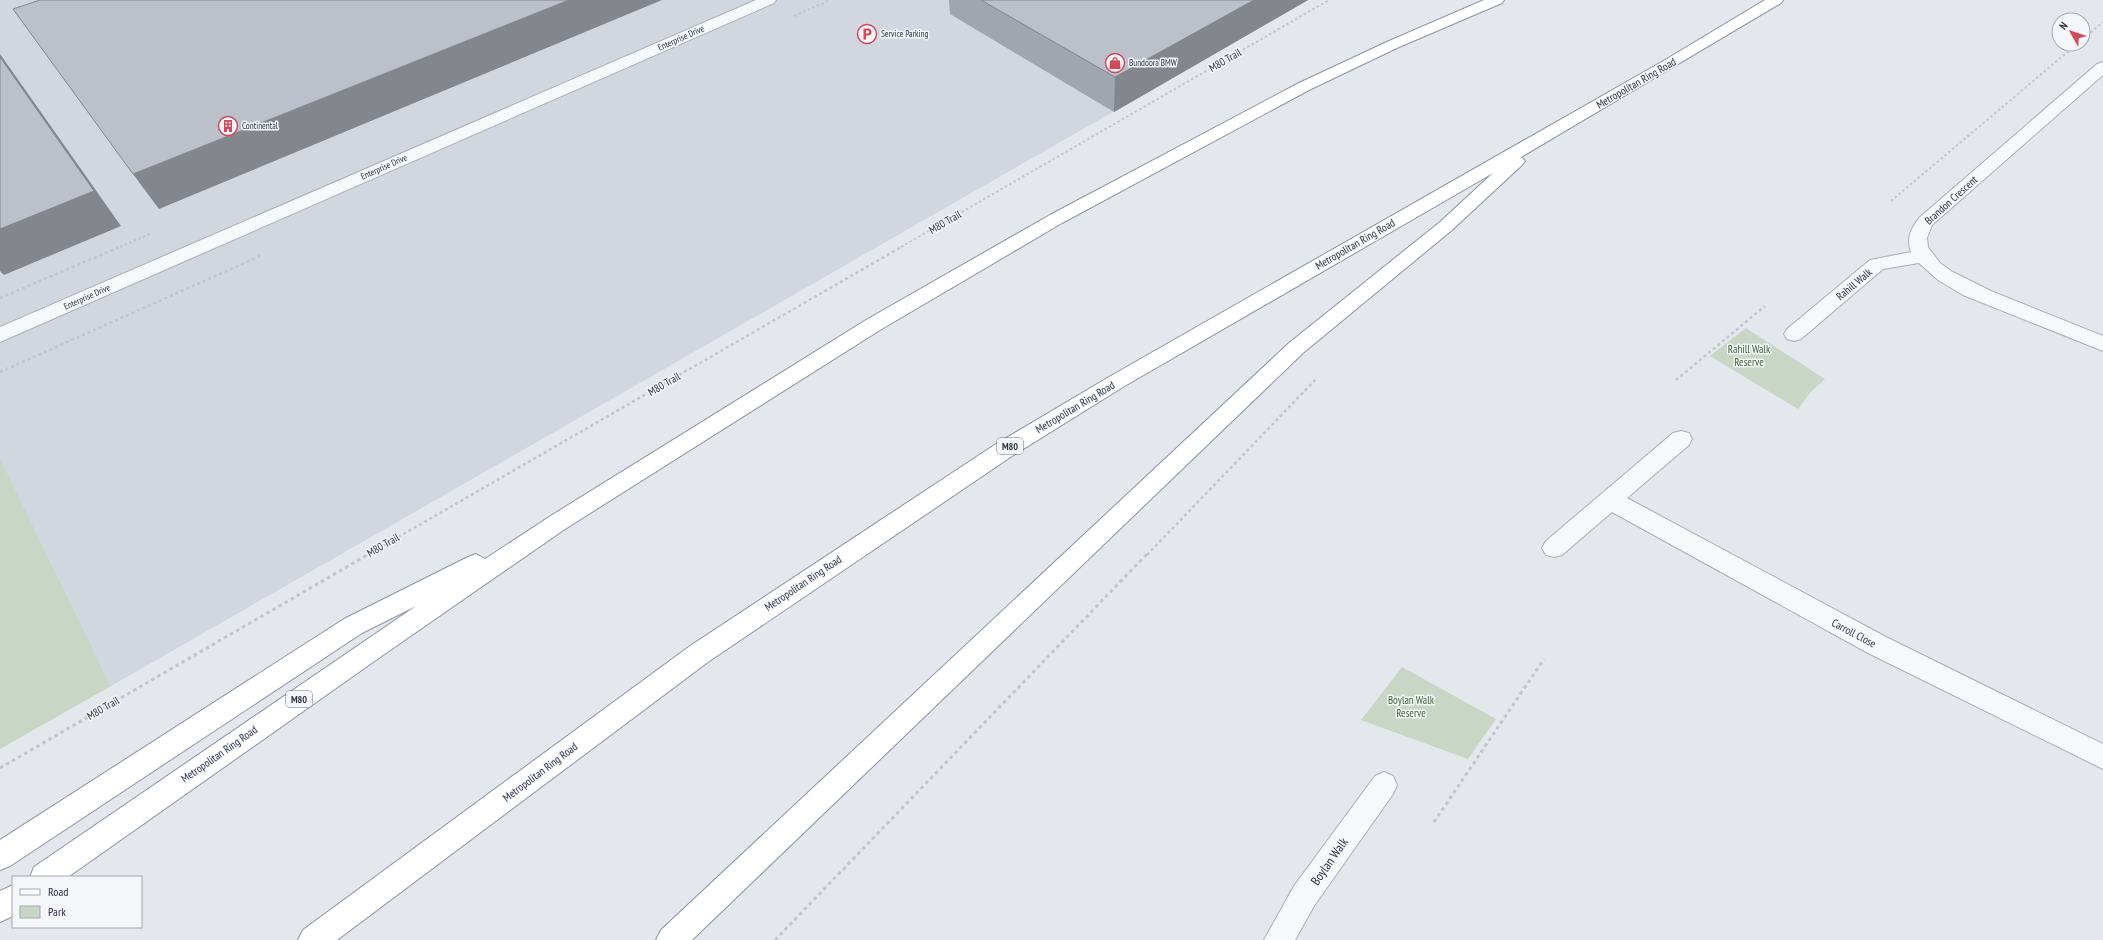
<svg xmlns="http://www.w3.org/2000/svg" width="2103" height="940" font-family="'PT Sans Narrow',sans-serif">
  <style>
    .built { fill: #d2d6de }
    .green { fill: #c9d6c5 }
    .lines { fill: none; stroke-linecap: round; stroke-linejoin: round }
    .minor-casing { stroke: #a9aeb7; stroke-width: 2 }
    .highway-casing { stroke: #8b94a3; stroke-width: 2 }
    .path-far2 { stroke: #c2c5cb; stroke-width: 2; stroke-dasharray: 2.5 2.5; stroke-linecap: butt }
    .path-far1 { stroke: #c2c5cb; stroke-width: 2.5; stroke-dasharray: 3 3; stroke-linecap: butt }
    .path { stroke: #c2c5cb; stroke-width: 3; stroke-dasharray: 3.5 3.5; stroke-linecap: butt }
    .minor { fill: #f7f8fa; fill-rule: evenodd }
    .highway { fill: #fff; fill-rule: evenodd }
    .wall { fill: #a1a5ae }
    .shaded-wall { fill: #83868d }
    .building { fill: #bbc0ca; stroke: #83868d }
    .labels { text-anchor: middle; stroke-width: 3; stroke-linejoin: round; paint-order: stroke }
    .far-poi-label { font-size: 9px; fill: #2b3445; stroke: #f4f6f9; text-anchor: start }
    .far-street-label { font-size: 9px; fill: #2b3445; stroke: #f4f6f9 }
    .shield { fill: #f4f6f9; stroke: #676e7b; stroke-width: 1 }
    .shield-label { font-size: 10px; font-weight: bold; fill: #2b3445 }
    .street-label { font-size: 11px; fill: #2b3445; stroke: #f4f6f9 }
    .park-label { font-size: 11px; fill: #3f6138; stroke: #f4f6f9 }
    .near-street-label { font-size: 13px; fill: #2b3445; stroke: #f4f6f9 }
  </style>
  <rect width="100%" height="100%" fill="#e4e7ec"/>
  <!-- built -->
  <path class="built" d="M0 0H1308L111 686 0 458Z"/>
  <!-- green -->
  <path class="green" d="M1746 328 1825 379 1810 393 1798 409 1710 356Z
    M0 458 111 686 0 749Z
    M1402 667 1496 719 1468 759 1361 720Z"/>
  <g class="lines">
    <defs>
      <path id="minor" d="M756 0H776L774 3 0 342V327Z
        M2103 62V75L1932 225 1927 238 1928 247 1940 263 1951 271 1991 291 2103 336V351L1963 295 1938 280 1919 263 1883 269 1801 339 1794 341 1787 339 1784 334 1787 329 1870 260 1911 252C1906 238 1911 228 1920 217L2097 64Z
        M1681 431 1689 433 1692 439 1689 445 1627 498 1886 637 2103 744V769L1868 653 1612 512 1562 555 1554 557 1546 555 1542 548 1546 541 1673 433Z
        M1384 772 1393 776 1397 785 1393 794 1314 906 1295 940H1264L1294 886 1375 776Z"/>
      <path id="highway" d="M1484 0H1504L1502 3 1399 47 1311 89 1062 223 880 330 565 529 376 660 68 877H30L34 867 416 606 362 633 10 866 0 870V840L344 619 468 557 476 554 485 559 549 517 866 320 1050 215 1299 83 1389 41Z
        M1765 0H1783L1781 3 1521 157 1525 161 1522 165 1452 230 1303 353 692 940H656L661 930 1289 343 1440 222 1493 173 1123 387 1012 456 708 662 337 940H298L303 930 690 646 996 444 1109 377 1665 60Z
        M13 885V916L0 922V891Z"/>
    </defs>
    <!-- minor casing -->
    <use href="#minor" class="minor-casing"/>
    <!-- highway casing -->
    <use href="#highway" class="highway-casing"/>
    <!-- path-far2 -->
    <path class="path-far2" d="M794 16 830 0
      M2083 39 2103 22
      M1891 201 2077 44
      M120 247 152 233
      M901 247 1329 0"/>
    <!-- path-far1 -->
    <path class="path-far1" d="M0 298 122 246
      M0 372 260 256
      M1676 380 1765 306
      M367 555 903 246
      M1147 555 1317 378"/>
    <!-- path -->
    <path class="path" d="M0 768 369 554
      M1434 822 1544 659
      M775 940 1147 554"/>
    <!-- minor -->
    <use href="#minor" class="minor"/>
    <!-- highway -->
    <use href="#highway" class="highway"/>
  </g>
  <!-- wall -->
  <path class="wall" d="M949 0H1308L1114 112 950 14Z"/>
  <!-- shaded-wall -->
  <path class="shaded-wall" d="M569 0H662L159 209 133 174Z
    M1254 0H1308L1114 112 1115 77Z
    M0 54 121 226 4 275 0 271Z"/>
  <!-- building -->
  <path class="building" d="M40 0H569L133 174 13 9Z
    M981 0H1254L1115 77Z
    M0 57 94 191 0 229Z"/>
  <!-- icons -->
  <defs>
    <symbol id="parking-ring" viewBox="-11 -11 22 22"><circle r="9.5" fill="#f4f6f9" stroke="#d1495b" stroke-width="1.5"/><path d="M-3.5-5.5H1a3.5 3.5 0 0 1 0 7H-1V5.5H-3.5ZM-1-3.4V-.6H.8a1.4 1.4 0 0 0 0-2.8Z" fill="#d1495b"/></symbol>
    <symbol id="shop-ring" viewBox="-11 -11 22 22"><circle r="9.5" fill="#f4f6f9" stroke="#d1495b" stroke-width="1.5"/><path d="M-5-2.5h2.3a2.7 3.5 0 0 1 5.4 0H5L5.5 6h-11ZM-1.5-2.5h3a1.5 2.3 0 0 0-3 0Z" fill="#d1495b"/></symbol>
    <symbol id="building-ring" viewBox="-11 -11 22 22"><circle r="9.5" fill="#f4f6f9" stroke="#d1495b" stroke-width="1.5"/><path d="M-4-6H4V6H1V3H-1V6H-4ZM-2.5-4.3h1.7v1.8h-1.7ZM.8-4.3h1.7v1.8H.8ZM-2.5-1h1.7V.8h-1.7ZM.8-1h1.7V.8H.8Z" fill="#d1495b"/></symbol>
  </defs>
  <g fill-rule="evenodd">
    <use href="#parking-ring" x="856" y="23" width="22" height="22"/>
    <use href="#shop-ring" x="1104" y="52" width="22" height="22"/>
    <use href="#building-ring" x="217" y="115" width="22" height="22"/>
  </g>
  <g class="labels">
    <!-- far-poi labels -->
    <g class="far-poi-label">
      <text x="881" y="37">Service Parking</text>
      <text x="1129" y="66">Bundoora BMW</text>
      <text x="242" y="129">Continental</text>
    </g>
    <!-- far-street labels -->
    <g class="far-street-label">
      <text transform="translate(681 38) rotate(-24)" y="3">Enterprise Drive</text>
      <text transform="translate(384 167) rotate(-24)" y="3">Enterprise Drive</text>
      <text transform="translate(87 297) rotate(-24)" y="3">Enterprise Drive</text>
    </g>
    <!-- shield labels -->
    <g class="shield">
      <rect x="997" y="438" width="26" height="16" rx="3"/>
      <rect x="286" y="691" width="26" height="16" rx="3"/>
    </g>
    <g class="shield-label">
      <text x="1010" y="450">M80</text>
      <text x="299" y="703">M80</text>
    </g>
    <!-- street labels -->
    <g class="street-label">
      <text transform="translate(1225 60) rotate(-30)" y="4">M80 Trail</text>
      <text transform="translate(1636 83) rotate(-30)" y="4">Metropolitan Ring Road</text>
      <text transform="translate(1951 200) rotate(-42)" y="4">Brandon Crescent</text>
      <text transform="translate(945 222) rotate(-30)" y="4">M80 Trail</text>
      <text transform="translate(1355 244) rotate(-30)" y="4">Metropolitan Ring Road</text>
      <text transform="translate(1854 284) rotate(-40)" y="4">Rahill Walk</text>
      <text transform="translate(664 384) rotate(-30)" y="4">M80 Trail</text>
      <text transform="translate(1075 407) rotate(-31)" y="4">Metropolitan Ring Road</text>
      <text transform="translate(383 545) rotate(-30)" y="4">M80 Trail</text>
      <text transform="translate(803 583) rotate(-34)" y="4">Metropolitan Ring Road</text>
      <text transform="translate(1854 633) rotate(28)" y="4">Carroll Close</text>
      <text transform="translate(103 708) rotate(-30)" y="4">M80 Trail</text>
      <text transform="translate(219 754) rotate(-35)" y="4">Metropolitan Ring Road</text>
      <text transform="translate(540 772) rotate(-37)" y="4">Metropolitan Ring Road</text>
    </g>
    <!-- park labels -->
    <g class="park-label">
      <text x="1749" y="353">Rahill Walk<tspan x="1749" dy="13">Reserve</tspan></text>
      <text x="1411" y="704">Boylan Walk<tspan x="1411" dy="13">Reserve</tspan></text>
    </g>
    <!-- near-street labels -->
    <g class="near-street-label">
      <text transform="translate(1329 861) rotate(-55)" y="5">Boylan Walk</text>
    </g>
  </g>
  <!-- legend -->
  <rect x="12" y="876" width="130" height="52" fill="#f4f6f9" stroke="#a4a8b1"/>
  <rect x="20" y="889" width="20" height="6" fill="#f7f8fa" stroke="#a4a8b1"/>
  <text x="48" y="896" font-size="12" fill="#2b3445">Road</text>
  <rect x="20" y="906" width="20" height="12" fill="#c9d6c5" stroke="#a4a8b1"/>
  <text x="48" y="916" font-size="12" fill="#2b3445">Park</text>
  <!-- north arrow -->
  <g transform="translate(2071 32) rotate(309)"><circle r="19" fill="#f4f6f9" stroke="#a4a8b1"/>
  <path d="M0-3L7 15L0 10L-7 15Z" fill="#d1495b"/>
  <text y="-6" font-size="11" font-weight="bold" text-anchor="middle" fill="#2b3445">N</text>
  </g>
</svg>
